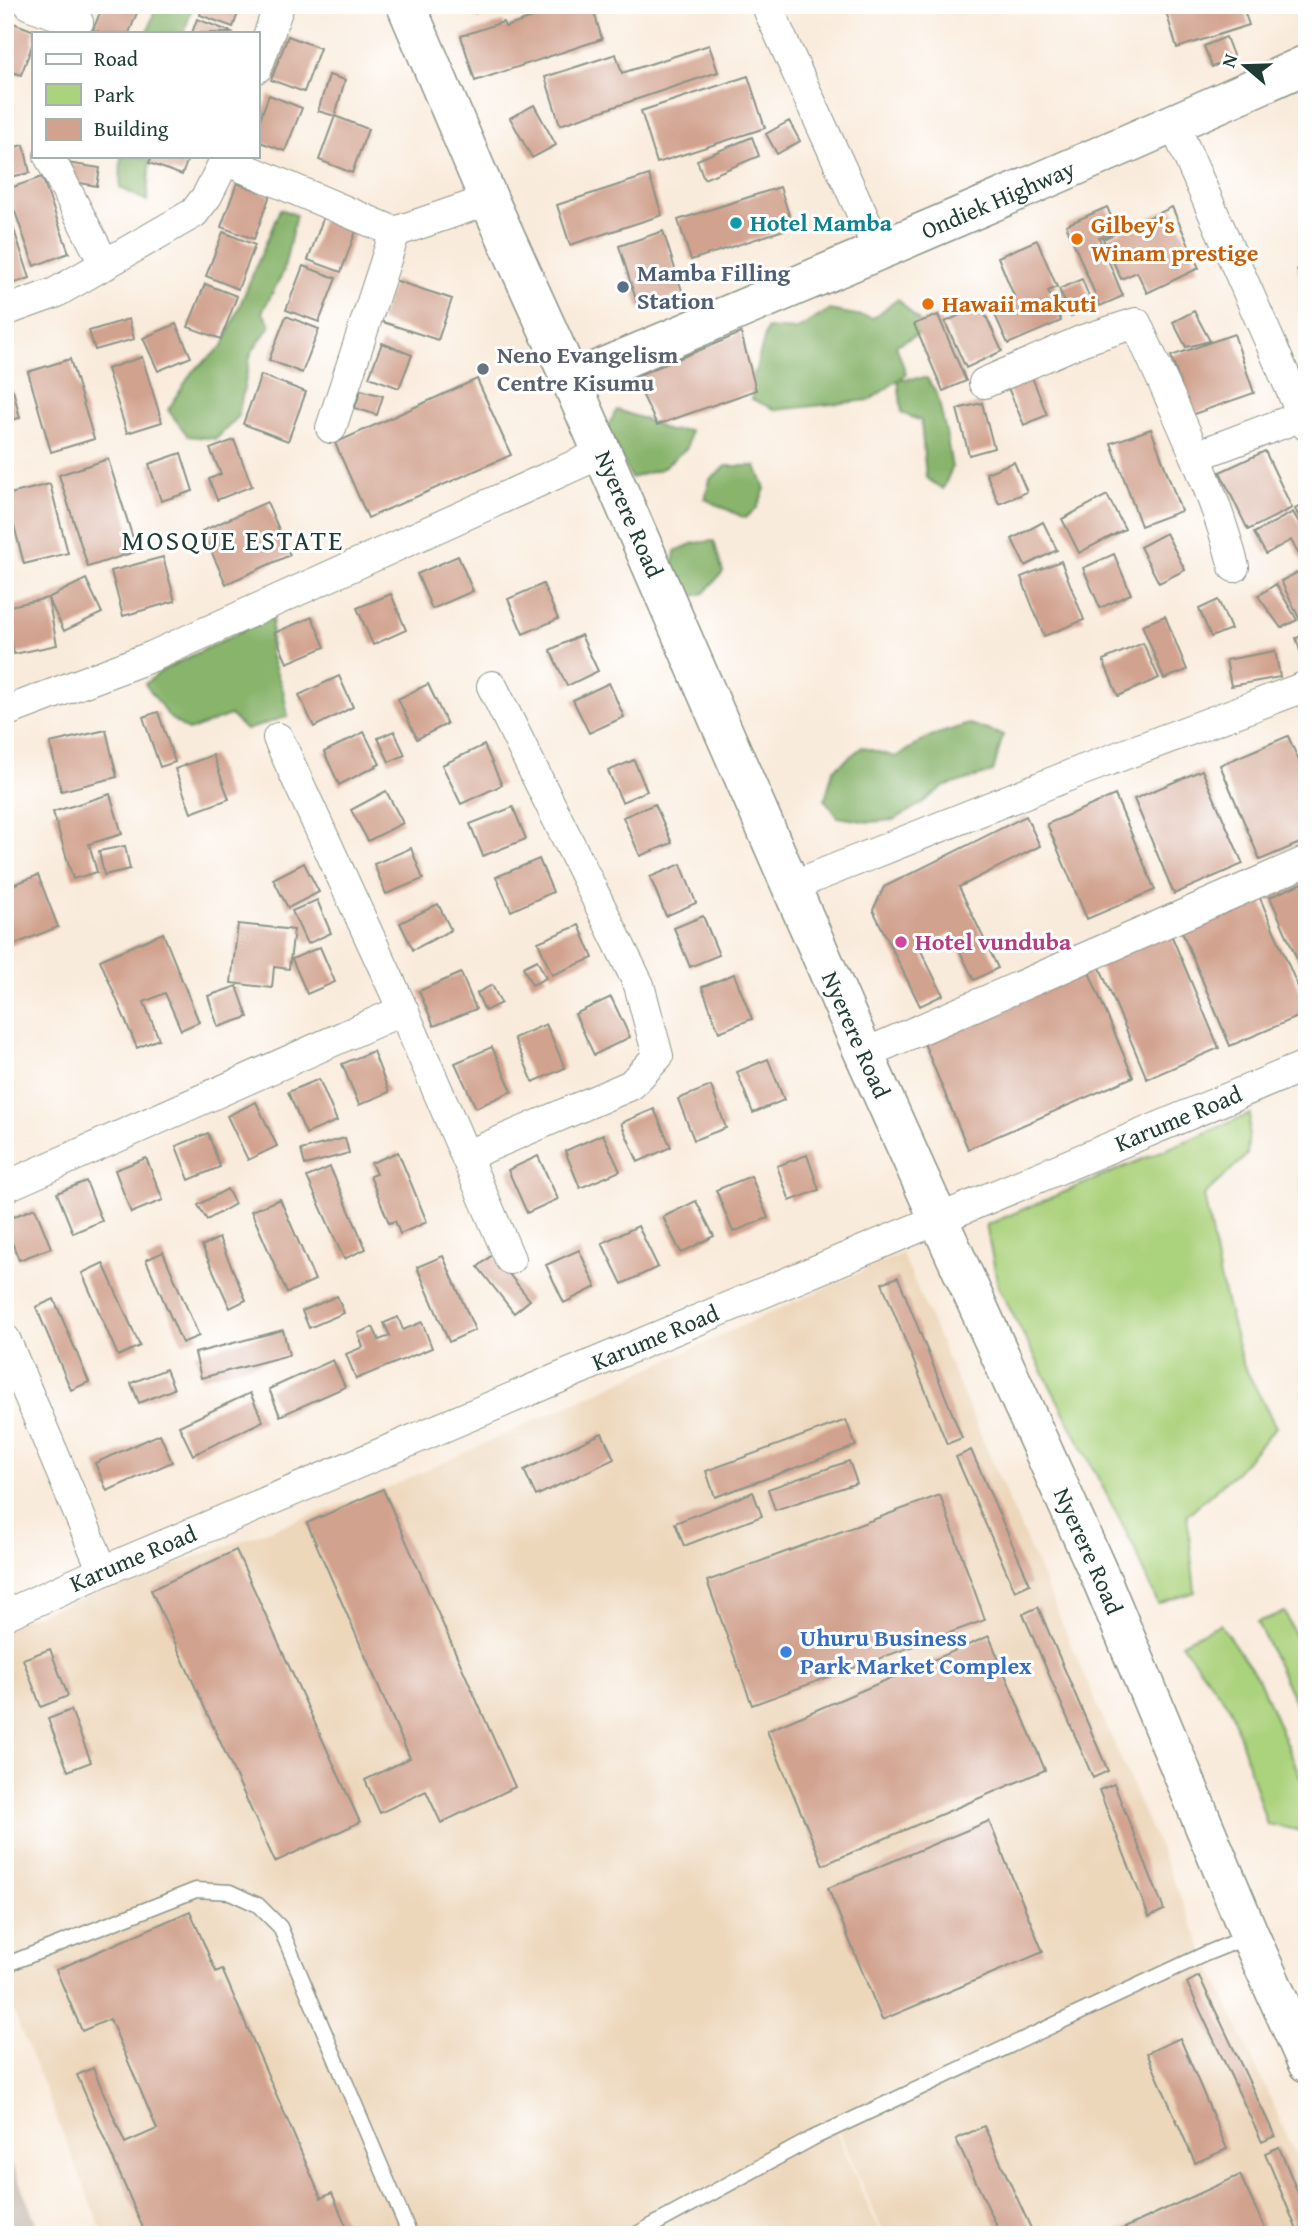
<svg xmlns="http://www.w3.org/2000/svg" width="1312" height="2240" font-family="'Gentium Book Plus',serif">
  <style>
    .built { fill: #edd7bb }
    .industrial { fill: #ccc2b9 }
    .green { fill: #abd27c; stroke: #658858; stroke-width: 2 }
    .forest { fill: #88b46c; stroke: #547850; stroke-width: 2 }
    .building { fill: #d1a28e }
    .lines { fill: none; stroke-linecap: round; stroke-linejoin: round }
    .lane-casing { stroke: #8c9488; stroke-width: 17 }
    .street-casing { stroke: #8c9488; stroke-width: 32 }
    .secondary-casing { stroke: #8c9488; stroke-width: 41 }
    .lane { stroke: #fff; stroke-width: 14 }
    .street { stroke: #fff; stroke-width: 30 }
    .secondary { stroke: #fff; stroke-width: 38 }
    .culture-dot { fill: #0f9aa8; stroke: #fff; stroke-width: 2.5 }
    .food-dot { fill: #e8710a; stroke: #fff; stroke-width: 2.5 }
    .service-dot { fill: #5c6f8a; stroke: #fff; stroke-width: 2.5 }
    .worship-dot { fill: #6b7280; stroke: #fff; stroke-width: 2.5 }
    .hotel-dot { fill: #d1479c; stroke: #fff; stroke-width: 2.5 }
    .shop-dot { fill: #3f7fe0; stroke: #fff; stroke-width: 2.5 }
    .labels { text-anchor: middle; stroke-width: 6; stroke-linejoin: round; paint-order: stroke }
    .street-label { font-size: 24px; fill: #1f3d34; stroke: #fff }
    .culture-label { font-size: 24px; font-weight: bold; fill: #0d838f; stroke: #fff; text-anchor: start }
    .food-label { font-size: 24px; font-weight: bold; fill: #c56008; stroke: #fff; text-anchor: start }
    .service-label { font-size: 24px; font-weight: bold; fill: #4e5e75; stroke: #fff; text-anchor: start }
    .worship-label { font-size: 24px; font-weight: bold; fill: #5b616d; stroke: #fff; text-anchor: start }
    .hotel-label { font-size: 24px; font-weight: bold; fill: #b23c85; stroke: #fff; text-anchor: start }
    .shop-label { font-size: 24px; font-weight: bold; fill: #366cbe; stroke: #fff; text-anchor: start }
    .quarter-label { font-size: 28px; letter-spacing: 2px; fill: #1f3d34; stroke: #fff }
  </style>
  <rect width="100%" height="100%" fill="#fff"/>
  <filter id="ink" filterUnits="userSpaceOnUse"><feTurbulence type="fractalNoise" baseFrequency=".0143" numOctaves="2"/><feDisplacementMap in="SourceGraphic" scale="14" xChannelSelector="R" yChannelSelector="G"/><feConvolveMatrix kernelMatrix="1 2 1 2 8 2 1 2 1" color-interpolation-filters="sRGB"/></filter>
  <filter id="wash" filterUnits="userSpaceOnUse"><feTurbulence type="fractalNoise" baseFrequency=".00686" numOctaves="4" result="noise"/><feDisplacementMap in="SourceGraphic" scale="28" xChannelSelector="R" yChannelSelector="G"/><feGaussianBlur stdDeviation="1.57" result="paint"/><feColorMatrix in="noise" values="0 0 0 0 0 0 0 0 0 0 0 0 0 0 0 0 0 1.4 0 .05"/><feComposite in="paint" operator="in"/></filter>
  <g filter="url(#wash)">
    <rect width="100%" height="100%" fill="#f9ebdb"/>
    <!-- built -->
    <path class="built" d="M902 1253 1205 1954 1307 2180V2235H884L837 2127 824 2104 881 2235H104L5 1991V1626L394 1485Z"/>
    <!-- industrial -->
    <path class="industrial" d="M5 2146 41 2235H5Z"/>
    <!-- green -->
    <path class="green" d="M1250 1114 1247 1155 1204 1195 1220 1278 1242 1362 1276 1427 1236 1472 1187 1515 1195 1592 1158 1604 1133 1545 998 1286 986 1225Z
      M1285 1612 1307 1665V1728L1257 1622Z
      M1220 1624 1259 1680 1304 1785 1307 1786V1832L1267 1824 1230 1708 1181 1643Z"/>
    <!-- forest -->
    <path class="forest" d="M156 5H193L184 33H148Z
      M121 156H150L147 201 120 188Z
      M280 209 296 215 283 273 262 312 271 325 251 353 238 417 216 439 188 436 168 410 192 372 223 346Z
      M898 299 927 330 896 345 906 374 900 379 927 378 937 394 946 433 952 468 943 489 926 478 921 421 902 413 898 380 870 400 776 410 752 399 753 379 767 328 796 330 829 310 873 318Z
      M617 410 647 420 668 431 690 430 687 448 661 469 631 478 607 427Z
      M726 466H756L765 489 757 508 745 518 705 499 710 479Z
      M714 541 723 572 704 593 686 598 672 571 675 551 694 543Z
      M273 615 270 654 283 690 288 716 246 730 230 715 189 731 170 718 145 684 163 670Z
      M969 724 1003 735 993 772 943 787 921 804 894 820 869 822 838 817 825 800 833 770 862 747 895 757 931 736Z"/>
    <g id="blocks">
      <!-- building -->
      <path class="building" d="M103 5H140L129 33H103L93 30Z
        M203 5H241L233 27 200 15Z
        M472 5H495V6L475 13Z
        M572 5H592L602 39 475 81 461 36 503 22 505 27Z
        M1164 5H1242L1249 25 1177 48Z
        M197 19 234 33H192Z
        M5 20 40 33H33V43L21 75 5 70Z
        M288 36 320 48 304 92 271 80Z
        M1226 37 1234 58 1212 67 1204 46Z
        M709 45 718 72 560 125 545 77 616 54 622 73Z
        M329 75 345 80 335 116 318 111Z
        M748 76 765 128 657 163 641 111Z
        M269 95 302 108 285 151 257 141V127Z
        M534 105 556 145 532 158 510 118Z
        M335 116 368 129 352 173 319 160Z
        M789 121 800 141 777 154 766 134Z
        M752 137 759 156 704 179 697 160Z
        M24 145 30 173 5 178V149Z
        M152 156H189L182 175 149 163Z
        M67 163 100 168 97 186 64 180Z
        M649 175 662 215 570 245 557 205Z
        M42 177 69 253 34 266 7 189Z
        M237 183 270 195 254 239 221 227Z
        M780 187 793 227 691 260 678 220Z
        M5 203 30 278 5 286Z
        M1107 207 1117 230 1099 238 1123 296 1100 306 1066 225Z
        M1172 207 1199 268 1147 293 1137 272 1121 279 1103 239Z
        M324 216 357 228 341 272 308 260Z
        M663 231 683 294 639 309 619 246Z
        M223 232 255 245 238 289 206 276Z
        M1037 240 1057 287 1048 291 1061 321 1008 344 991 306 1014 296 998 257Z
        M1306 245H1307V275L1297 271Z
        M303 266 336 278 319 322 286 310Z
        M1082 279 1093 307 1071 316 1059 289Z
        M394 280 452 299 438 340 380 321Z
        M205 284 237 296 221 339 188 327Z
        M981 305 1002 351 966 368 945 322Z
        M1194 311 1210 341 1186 347 1173 322Z
        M938 315 966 381 943 391 914 324Z
        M286 316 319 329 302 373 269 360Z
        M129 319 134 339 95 350 89 331Z
        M176 324 191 357 158 371 143 338Z
        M741 333 756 390 657 425 634 377Z
        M1234 334 1254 393 1191 415 1171 356Z
        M382 343 412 355 399 388 369 377Z
        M142 357 162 422 127 433 107 369Z
        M70 359 94 439 51 452 28 372Z
        M261 375 306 392 288 441 243 424Z
        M1032 377 1047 415 1024 425 1008 388Z
        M477 379 511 455 368 518 335 443Z
        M13 390 20 418 5 421V392Z
        M361 390 383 396 377 415 355 408Z
        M982 403 994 448 969 455 957 409Z
        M1151 429 1181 511 1141 526 1111 443Z
        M234 440 252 486 217 500 209 479 221 474 210 449Z
        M1265 451 1292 508 1248 530 1220 472Z
        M181 453 193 491 161 501 149 464Z
        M108 459 137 551 88 567 59 475Z
        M1014 462 1027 492 999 504 986 473Z
        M50 484 68 553 24 564 6 495Z
        M1107 495 1125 529 1079 553 1062 519Z
        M267 502 290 555 226 584 202 531Z
        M1307 503V531L1295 509Z
        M1293 512 1307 537V616L1300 620 1281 581 1306 568 1291 540 1266 554 1254 533Z
        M1043 522 1057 550 1025 566 1012 539Z
        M1166 533 1185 570 1159 583 1140 547Z
        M1114 554 1131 594 1100 608 1083 568Z
        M458 556 473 591 432 609 417 574Z
        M163 557 175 601 123 616 111 571Z
        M1061 561 1084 620 1044 636 1021 577Z
        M86 579 102 613 64 631 48 598Z
        M543 584 558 619 523 634 508 599Z
        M1276 584 1297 620 1281 628 1258 596Z
        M391 594 406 630 373 645 357 608Z
        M48 598 57 645 14 654 5 607Z
        M1218 600 1231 629 1211 637 1199 609Z
        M1165 616 1187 670 1164 679 1142 625Z
        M312 617 325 647 287 663 274 633Z
        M581 635 598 671 567 686 550 650Z
        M1307 635V656L1302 657 1296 638Z
        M1143 643 1159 678 1118 696 1103 660Z
        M1275 651 1280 677 1231 686 1226 660Z
        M339 676 353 707 314 727 299 695Z
        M609 683 624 717 589 733 573 700Z
        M428 684 447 724 417 739 398 699Z
        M158 712 175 762 160 767 143 717Z
        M106 730 117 777 61 791 50 743Z
        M394 731 405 755 389 762 378 738Z
        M364 732 380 764 339 785 324 752Z
        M1288 736 1307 779V840L1260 860 1220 765Z
        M484 745 502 785 461 804 442 765Z
        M213 755 229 799 191 813 175 769Z
        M634 760 647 791 622 802 608 771Z
        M1202 770 1243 864 1174 894 1134 799Z
        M386 791 403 823 368 841 351 810Z
        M110 794 122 834 89 844 97 872 73 879 53 812Z
        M1115 795 1155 890 1087 919 1047 824Z
        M655 804 672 843 640 856 623 817Z
        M513 807 526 839 483 856 470 824Z
        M1026 816 1040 846 959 887 998 968 974 980 951 934 920 949 943 995 920 1006 873 910 884 887Z
        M125 846 130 869 104 875 99 851Z
        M411 848 423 879 386 894 374 864Z
        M539 859 553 892 511 911 496 877Z
        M304 863 319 892 288 908 273 879Z
        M681 864 696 903 666 916 650 877Z
        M38 875 58 927 5 948V888Z
        M1307 881V982L1270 897Z
        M1257 891 1307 1008V1013L1230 1046 1179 925Z
        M317 900 331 933 307 944 292 911Z
        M438 904 451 930 413 950 400 923Z
        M703 916 719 955 690 967 674 928Z
        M238 924 294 930 289 969 274 967 272 988 231 983Z
        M579 925 593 958 552 975 538 942Z
        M1170 932 1219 1048 1147 1079 1098 963Z
        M163 933 199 1022 181 1030 165 993 144 1002 159 1039 137 1048 100 960Z
        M320 947 335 982 307 994 292 959Z
        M537 960 546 978 532 985 523 967Z
        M1086 965 1133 1077 968 1149 921 1036Z
        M461 973 476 1009 434 1026 419 991Z
        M734 974 752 1019 719 1032 702 987Z
        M492 985 501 1003 485 1011 477 993Z
        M237 986 248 1017 218 1027 208 996Z
        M611 997 630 1037 594 1055 575 1014Z
        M546 1024 565 1068 533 1082 514 1038Z
        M492 1047 512 1091 476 1108 455 1063Z
        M373 1051 389 1092 359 1105 342 1064Z
        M768 1059 784 1100 753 1113 737 1072Z
        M319 1079 337 1121 306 1134 288 1092Z
        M711 1086 726 1128 694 1140 678 1099Z
        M256 1102 277 1146 248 1160 227 1116Z
        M654 1109 671 1147 638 1162 621 1123Z
        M208 1133 220 1167 189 1180 176 1146Z
        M603 1134 620 1171 580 1188 565 1151Z
        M345 1138 349 1153 305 1165 301 1150Z
        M398 1152 427 1222 400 1234 395 1221 389 1223 370 1176 376 1174 371 1163Z
        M807 1155 819 1190 790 1201 777 1166Z
        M538 1156 558 1199 527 1213 508 1170Z
        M146 1158 163 1200 131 1213 115 1170Z
        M330 1167 366 1249 344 1259 307 1177Z
        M751 1176 768 1218 733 1232 716 1190Z
        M86 1181 102 1221 73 1233 57 1193Z
        M227 1189 235 1204 207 1220 198 1205Z
        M280 1199 315 1280 287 1293 251 1211Z
        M696 1201 714 1236 681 1253 663 1217Z
        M35 1208 51 1248 19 1260 5 1225V1220Z
        M638 1226 658 1267 622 1284 602 1243Z
        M219 1238 246 1300 230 1308 202 1246Z
        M579 1250 596 1287 564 1303 546 1265Z
        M163 1252 199 1336 182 1343 146 1260Z
        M493 1254 530 1300 514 1313 478 1267Z
        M443 1256 475 1330 449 1342 417 1267Z
        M103 1263 140 1346 118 1356 82 1273Z
        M898 1277 962 1438 947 1444 882 1283Z
        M337 1296 344 1313 309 1328 302 1311Z
        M54 1299 89 1382 71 1390 36 1307Z
        M398 1317 403 1330 422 1322 432 1348 356 1379 346 1354 363 1347 358 1333 373 1327 379 1340 390 1336 384 1323Z
        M283 1330 289 1355 201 1378 195 1353Z
        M333 1360 345 1387 280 1416 269 1389Z
        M166 1369 174 1389 139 1403 131 1383Z
        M250 1393 263 1421 193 1455 179 1426Z
        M846 1420 856 1446 715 1497 706 1471Z
        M602 1433 614 1459 536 1496 524 1470Z
        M160 1434 172 1462 107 1491 95 1463Z
        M971 1450 1030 1584 1015 1591 956 1457Z
        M849 1461 857 1483 775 1510 768 1489Z
        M383 1489 515 1787 441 1823 426 1791 380 1813 365 1780 410 1758 307 1523Z
        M753 1492 762 1516 684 1546 675 1523Z
        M940 1495 985 1620 752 1705 707 1581Z
        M236 1550 360 1822 275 1862 151 1590Z
        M1038 1607 1108 1771 1093 1778 1023 1614Z
        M989 1636 1045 1770 823 1865 767 1731Z
        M50 1649 68 1696 41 1707 23 1659Z
        M71 1710 91 1762 68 1771 48 1719Z
        M1114 1784 1164 1910 1149 1917 1099 1790Z
        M989 1821 1043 1952 882 2020 828 1888Z
        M190 1911 216 1972 222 1969 321 2198 332 2193 350 2235H146L77 2075 93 2068 125 2143 157 2129 110 2019 82 2031 56 1970Z
        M1199 1976 1275 2136 1262 2142 1187 1983Z
        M1180 2038 1227 2149 1195 2163 1147 2053Z
        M984 2126 1034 2235H1001L956 2139Z
        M1279 2147 1307 2215V2235H1299L1265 2153Z
        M1240 2175 1268 2235H1110L1163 2210Z"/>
    </g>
  </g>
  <g filter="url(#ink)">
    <use href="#blocks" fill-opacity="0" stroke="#8c9488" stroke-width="2"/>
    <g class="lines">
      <defs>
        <path id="lane" d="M5 1965 196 1890 230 1892 258 1905 280 1927 410 2235
          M635 2235 813 2138 1205 1954 1247 1937"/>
        <g id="street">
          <path d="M30 5 78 22"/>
          <path d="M769 5V11L879 251"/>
          <path d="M257 68 279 5"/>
          <path d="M1174 124 1307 426"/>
          <path d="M49 156 105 265"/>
          <path d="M225 160 395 232 489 200"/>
          <path d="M5 311 55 293 194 213 207 196 227 156"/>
          <path d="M984 383 1083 340 1136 323C1172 403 1212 482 1234 567"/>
          <path d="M331 428 395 232"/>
          <path d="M1196 456 1302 416"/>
          <path d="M5 712 153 656 602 453"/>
          <path d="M278 738 403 1010 510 1259"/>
          <path d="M792 886 1083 770 1307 686"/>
          <path d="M864 1054 1307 861"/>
          <path d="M466 1156 631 1085 658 1056 639 985 492 686"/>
          <path d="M5 1187 403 1010"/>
          <path d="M5 1339 103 1571"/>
          <path id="s1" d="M5 1615 103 1571 559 1378 1307 1065"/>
        </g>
        <g id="secondary">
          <path id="s2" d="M406 5 489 200 571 381 864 1054 1103 1583 1250 1936 1307 2063"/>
          <path id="s3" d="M571 381C817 277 1063 174 1307 64"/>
        </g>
      </defs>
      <!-- lane casing -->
      <use href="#lane" class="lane-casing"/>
      <!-- street casing -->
      <use href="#street" class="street-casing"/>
      <!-- secondary casing -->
      <use href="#secondary" class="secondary-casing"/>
      <!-- lane -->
      <use href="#lane" class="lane"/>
      <!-- street -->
      <use href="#street" class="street"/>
      <!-- secondary -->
      <use href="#secondary" class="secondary"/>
    </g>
  </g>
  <!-- markers -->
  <circle class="culture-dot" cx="736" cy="223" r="7"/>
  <g class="food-dot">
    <circle cx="1077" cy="239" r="7"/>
    <circle cx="928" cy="304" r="7"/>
  </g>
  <circle class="service-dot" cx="623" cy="287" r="7"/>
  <circle class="worship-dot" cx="483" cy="369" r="7"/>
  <circle class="hotel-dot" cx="901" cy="942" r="7"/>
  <circle class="shop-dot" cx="786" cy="1652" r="7"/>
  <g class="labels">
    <!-- street labels -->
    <g class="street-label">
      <text dy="8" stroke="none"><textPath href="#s3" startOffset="464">Ondiek Highway</textPath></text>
      <text dy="8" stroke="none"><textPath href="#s2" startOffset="556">Nyerere Road</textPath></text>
      <text dy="8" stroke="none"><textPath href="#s2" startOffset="1124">Nyerere Road</textPath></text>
      <text dy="8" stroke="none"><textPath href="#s1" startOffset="1274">Karume Road</textPath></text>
      <text dy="8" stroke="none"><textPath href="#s1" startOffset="707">Karume Road</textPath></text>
      <text dy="8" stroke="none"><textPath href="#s2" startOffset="1690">Nyerere Road</textPath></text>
      <text dy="8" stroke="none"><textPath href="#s1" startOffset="140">Karume Road</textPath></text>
    </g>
    <!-- culture labels -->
    <g class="culture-label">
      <text x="750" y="231">Hotel Mamba</text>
    </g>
    <!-- food labels -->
    <g class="food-label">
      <text x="1091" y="233">Gilbey's<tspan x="1091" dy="28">Winam prestige</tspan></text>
      <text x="942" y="312">Hawaii makuti</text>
    </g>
    <!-- service labels -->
    <g class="service-label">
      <text x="637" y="281">Mamba Filling<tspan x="637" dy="28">Station</tspan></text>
    </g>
    <!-- worship labels -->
    <g class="worship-label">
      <text x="497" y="363">Neno Evangelism<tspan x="497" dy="28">Centre Kisumu</tspan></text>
    </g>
    <!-- hotel labels -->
    <g class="hotel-label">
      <text x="915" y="950">Hotel vunduba</text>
    </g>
    <!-- shop labels -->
    <g class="shop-label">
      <text x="800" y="1646">Uhuru Business<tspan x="800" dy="28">Park Market Complex</tspan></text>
    </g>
    <!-- quarter labels -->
    <g class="quarter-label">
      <text x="233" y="550">MOSQUE ESTATE</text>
    </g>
  </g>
  <!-- margin -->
  <rect width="1312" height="2240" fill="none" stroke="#fff" stroke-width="28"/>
  <!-- legend -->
  <rect x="32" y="32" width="228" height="126" fill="#ffffff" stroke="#a5b1ae" stroke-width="2"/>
  <rect x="46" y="54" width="35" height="10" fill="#ffffff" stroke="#a5b1ae" stroke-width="2"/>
  <text x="94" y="66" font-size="21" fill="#1f3d34">Road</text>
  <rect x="46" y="84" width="35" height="21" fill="#abd27c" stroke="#a5b1ae" stroke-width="2"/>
  <text x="94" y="102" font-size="21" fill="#1f3d34">Park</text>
  <rect x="46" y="119" width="35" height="21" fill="#d1a28e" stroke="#a5b1ae" stroke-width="2"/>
  <text x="94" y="136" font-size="21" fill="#1f3d34">Building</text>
  <!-- north arrow -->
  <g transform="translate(1245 66) rotate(289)" stroke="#ffffff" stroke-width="5" paint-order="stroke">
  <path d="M0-5L12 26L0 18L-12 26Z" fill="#1f3d34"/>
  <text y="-10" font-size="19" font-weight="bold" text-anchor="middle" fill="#1f3d34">N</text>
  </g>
</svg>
